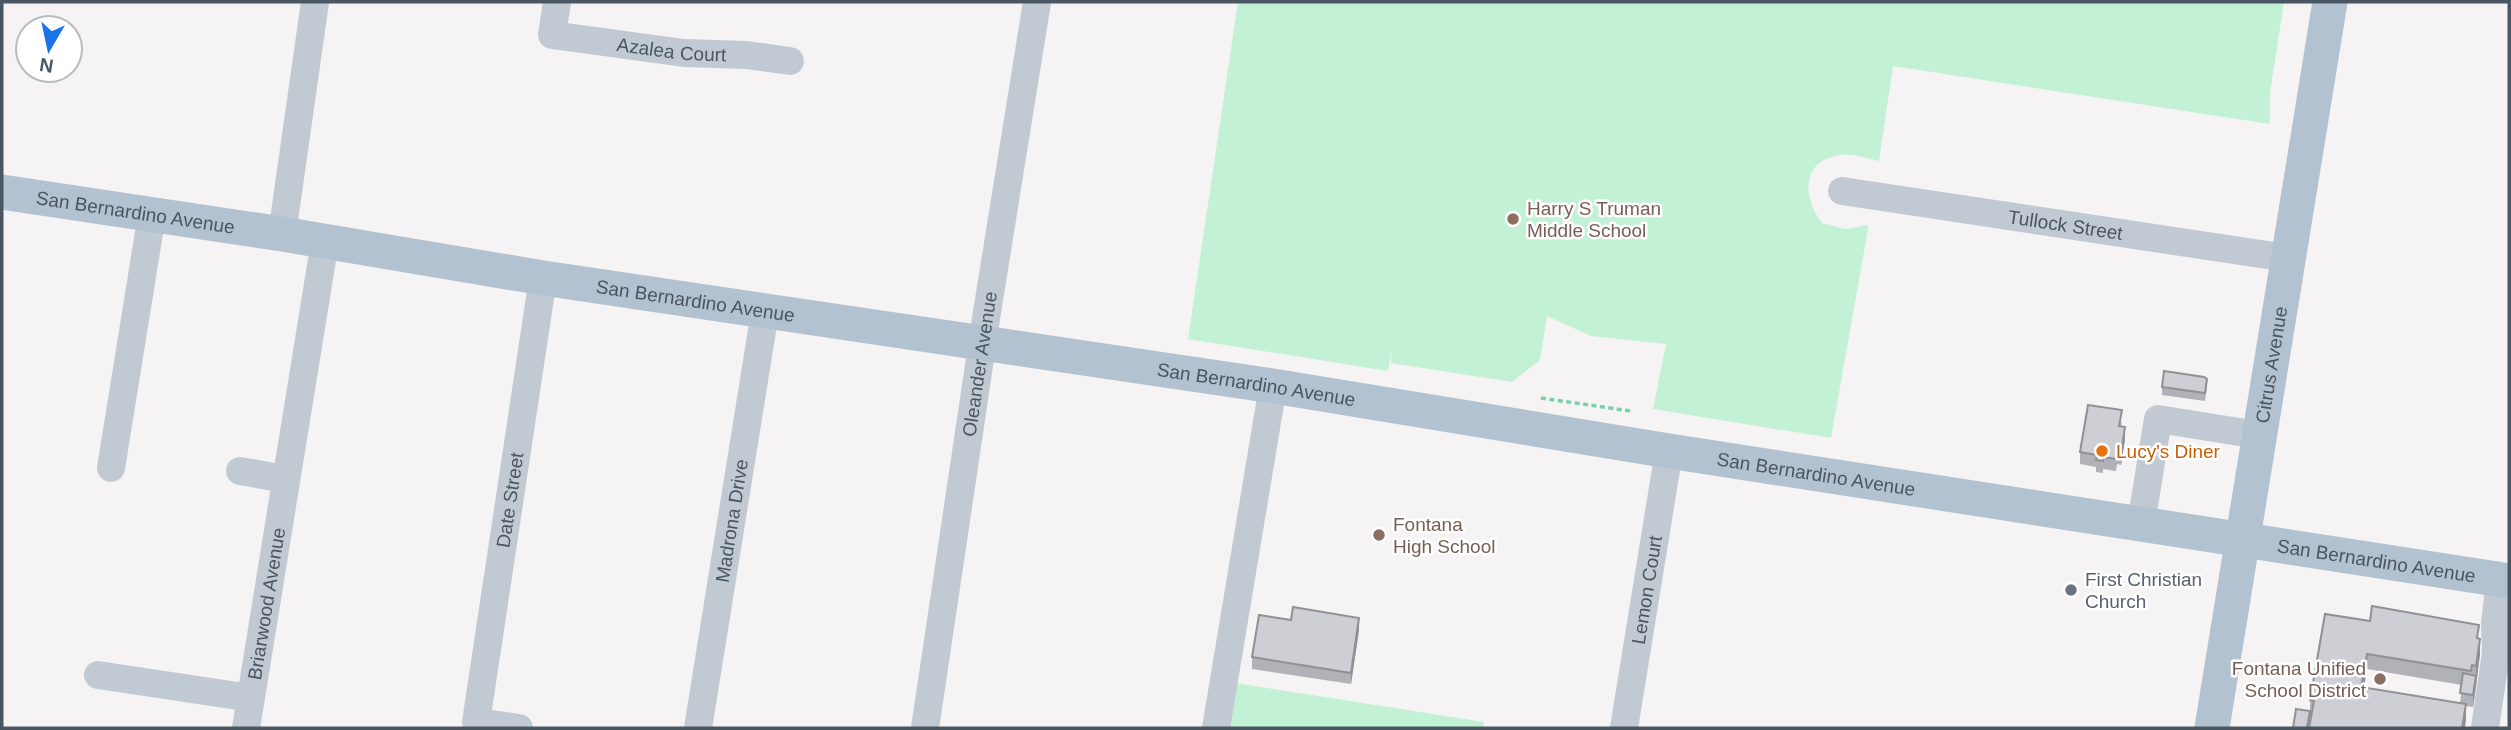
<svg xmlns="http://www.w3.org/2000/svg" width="2511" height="730" font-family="Arial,sans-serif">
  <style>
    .green { fill: #c3f1d5 }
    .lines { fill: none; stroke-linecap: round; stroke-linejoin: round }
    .path { stroke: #7ad0a6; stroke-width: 3.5; stroke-dasharray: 5 3.5; stroke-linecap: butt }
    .minor { stroke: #c1cad2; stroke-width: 28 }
    .major { stroke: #b3c2d1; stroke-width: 35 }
    .wall { fill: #b0b2b7; fill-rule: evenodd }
    .shaded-wall { fill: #909195 }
    .building { fill: #cdcfd5; stroke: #909195; stroke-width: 2 }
    .education-dot { fill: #8d6e63; stroke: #fff; stroke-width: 2.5 }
    .food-dot { fill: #e8710a; stroke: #fff; stroke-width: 2.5 }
    .worship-dot { fill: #6b7280; stroke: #fff; stroke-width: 2.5 }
    .labels { text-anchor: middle; stroke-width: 5; stroke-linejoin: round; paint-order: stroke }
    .street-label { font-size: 19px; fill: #4a5661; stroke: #fff }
    .education-label { font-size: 19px; fill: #785e54; stroke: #fff; text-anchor: start }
    .food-label { font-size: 19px; fill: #c56008; stroke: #fff; text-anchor: start }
    .worship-label { font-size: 19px; fill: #5b616d; stroke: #fff; text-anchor: start }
  </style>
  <rect width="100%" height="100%" fill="#f5f3f3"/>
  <!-- green -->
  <path class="green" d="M1238 2H2284L2270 93V124L1893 66 1879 161C1866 158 1853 153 1840 155 1800 161 1803 198 1822 223L1845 229 1868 225V229L1831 438 1653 409 1666 344 1591 336 1547 316 1540 360 1512 382 1391 363 1392 349 1388 371 1188 339Z
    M1229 682 1484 722 1483 728H1221Z"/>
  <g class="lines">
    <!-- path -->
    <path class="path" d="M1541 398 1631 411"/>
    <!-- minor -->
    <g class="minor">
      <path id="s1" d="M557 2 552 35 684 53 746 55 790 61"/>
      <path id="s2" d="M1842 191 2287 258"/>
      <path d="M282 234 315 2"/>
      <path d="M111 468 152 214"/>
      <path d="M240 471 285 479"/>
      <path d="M2141 524 2158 419 2258 435"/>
      <path d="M98 675 251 698"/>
      <path id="s3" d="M246 728 325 241"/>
      <path id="s4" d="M519 728 476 722 543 278"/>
      <path id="s5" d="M698 728 765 312"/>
      <path id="s6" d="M925 728 987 312 1037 2"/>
      <path d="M1216 728 1273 386"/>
      <path id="s7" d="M1624 728 1669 451"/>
      <path d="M2485 728 2496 653 2495 623 2500 580"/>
    </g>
    <!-- major -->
    <g class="major">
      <path id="s8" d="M2 192 282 234 543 278 1273 386 1669 451 2509 581"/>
      <path id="s9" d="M2212 728 2330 2"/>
    </g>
  </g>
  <!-- wall -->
  <path class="wall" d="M2162 387H2207L2205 401 2162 395Z
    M2122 422 2121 426 2125 439 2121 465 2117 464 2116 471 2103 469V473L2096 472V467L2080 464V452Z
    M2370 621 2479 639 2480 654 2476 688 2473 707 2466 706V720L2310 716V700ZM2367 669 2462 685 2460 703 2364 688Z
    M1359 630 1351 684 1252 669V657Z"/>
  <!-- shaded-wall -->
  <path class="shaded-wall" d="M2125 427V439L2121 465V453Z
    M1359 618V630L1351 684V673Z
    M2480 639V654L2473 707V695Z
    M2367 654V669L2361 702V687Z
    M2466 704V720L2465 728H2462Z"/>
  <!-- building -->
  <path class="building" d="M2164 371 2204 377 2207 379 2205 393 2162 387Z
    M2088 405 2122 410 2119 426 2125 427 2121 453H2117L2116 459 2103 457V461L2096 460 2097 455 2080 452Z
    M2372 606 2479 625 2477 638 2480 639 2476 666 2472 665 2471 671 2367 654 2361 687 2466 704 2462 728H2309L2314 701 2310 700 2325 614 2370 621Z
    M1293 607 1359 618 1351 673 1252 657 1259 615 1291 620Z
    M2463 673 2476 676 2473 695 2460 693Z
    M2296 709 2310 711 2307 728H2293Z"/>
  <!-- markers -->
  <g class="education-dot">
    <circle cx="1513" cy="219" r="7"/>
    <circle cx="1379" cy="535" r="7"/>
    <circle cx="2380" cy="679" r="7"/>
  </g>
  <circle class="food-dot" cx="2102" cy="451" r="7"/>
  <circle class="worship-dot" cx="2071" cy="590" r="7"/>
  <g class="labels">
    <!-- street labels -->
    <g class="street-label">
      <text dy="7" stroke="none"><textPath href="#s1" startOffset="154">Azalea Court</textPath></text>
      <text dy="7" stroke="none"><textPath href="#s8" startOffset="135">San Bernardino Avenue</textPath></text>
      <text dy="7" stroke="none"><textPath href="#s2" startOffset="226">Tullock Street</textPath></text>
      <text dy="7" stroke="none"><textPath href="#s8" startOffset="702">San Bernardino Avenue</textPath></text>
      <text dy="7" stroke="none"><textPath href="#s6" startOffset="368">Oleander Avenue</textPath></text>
      <text dy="7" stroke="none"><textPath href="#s9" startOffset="368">Citrus Avenue</textPath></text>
      <text dy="7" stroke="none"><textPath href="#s8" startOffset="1269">San Bernardino Avenue</textPath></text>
      <text dy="7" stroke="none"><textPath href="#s8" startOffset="1836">San Bernardino Avenue</textPath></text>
      <text dy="7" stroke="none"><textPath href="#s4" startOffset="268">Date Street</textPath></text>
      <text dy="7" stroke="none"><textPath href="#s5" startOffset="210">Madrona Drive</textPath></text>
      <text dy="7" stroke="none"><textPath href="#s8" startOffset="2403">San Bernardino Avenue</textPath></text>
      <text dy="7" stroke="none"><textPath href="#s7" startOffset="140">Lemon Court</textPath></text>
      <text dy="7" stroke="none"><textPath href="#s3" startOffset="126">Briarwood Avenue</textPath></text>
    </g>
    <!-- education labels -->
    <g class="education-label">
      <text x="1527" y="215">Harry S Truman<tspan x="1527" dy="22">Middle School</tspan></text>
      <text x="1393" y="531">Fontana<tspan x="1393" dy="22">High School</tspan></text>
      <text x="2366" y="675" text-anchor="end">Fontana Unified<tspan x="2366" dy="22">School District</tspan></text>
    </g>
    <!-- food labels -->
    <g class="food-label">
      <text x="2116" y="458">Lucy's Diner</text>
    </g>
    <!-- worship labels -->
    <g class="worship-label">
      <text x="2085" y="586">First Christian<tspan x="2085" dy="22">Church</tspan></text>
    </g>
  </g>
  <!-- border -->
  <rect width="2511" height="730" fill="none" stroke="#4a5661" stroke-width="7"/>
  <!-- north arrow -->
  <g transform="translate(49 49) rotate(189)"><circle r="33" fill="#ffffff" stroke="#b7bbc0" stroke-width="2"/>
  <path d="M0-5L12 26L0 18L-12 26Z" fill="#1a73e8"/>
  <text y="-10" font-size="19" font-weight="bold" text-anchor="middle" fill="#4a5661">N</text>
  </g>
</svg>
